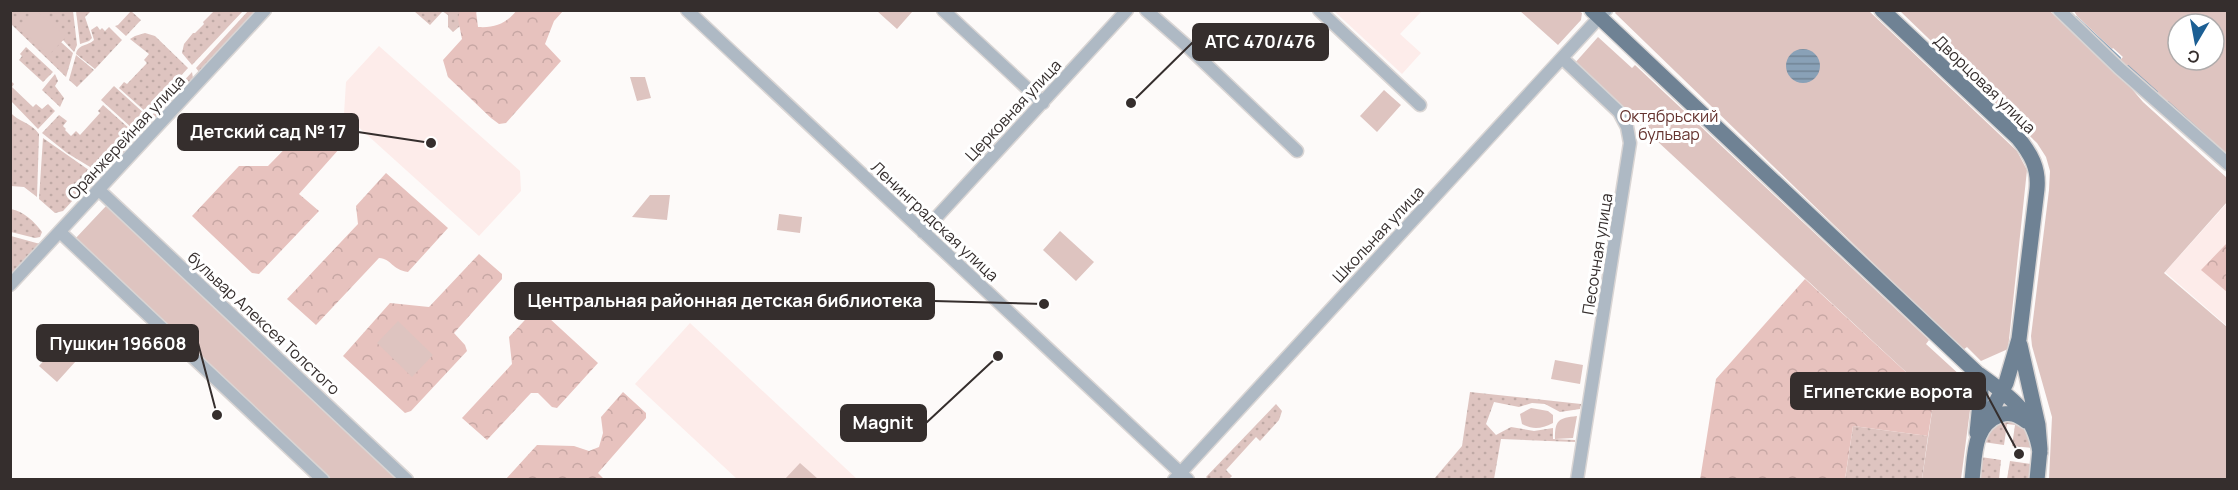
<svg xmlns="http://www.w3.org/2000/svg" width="2238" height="490" font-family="Manrope,sans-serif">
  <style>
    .built { fill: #fdecea }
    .grass { fill: url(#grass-dots) }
    .forest { fill: url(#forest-crowns) }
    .green { fill: #dec4c0; fill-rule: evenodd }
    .water { fill: url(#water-rules) }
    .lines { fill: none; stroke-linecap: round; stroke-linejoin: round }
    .stream { stroke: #89a1b7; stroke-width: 2 }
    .minor-casing { stroke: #d9d5d4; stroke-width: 15 }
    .major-casing { stroke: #d9d5d4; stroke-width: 18 }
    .minor { stroke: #aeb9c4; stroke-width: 12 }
    .major { stroke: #6f8294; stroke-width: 15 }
    .labels { text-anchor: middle; stroke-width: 6; stroke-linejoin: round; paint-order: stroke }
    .street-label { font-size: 16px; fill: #352e2d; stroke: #fff }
    .park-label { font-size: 16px; fill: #65332f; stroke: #fff }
    .leader { fill: none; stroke: #352e2d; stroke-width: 2 }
    .callout-dot { fill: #352e2d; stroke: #fff; stroke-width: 2 }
    .callout { fill: #352e2d; stroke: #352e2d; stroke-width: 2 }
    .callout-label { font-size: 18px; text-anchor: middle; font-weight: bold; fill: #fff }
  </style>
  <defs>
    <pattern id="grass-dots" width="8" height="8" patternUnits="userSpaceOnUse" patternTransform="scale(1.5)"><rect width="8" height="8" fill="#dec4c0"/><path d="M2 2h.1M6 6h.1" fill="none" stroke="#bfa9a5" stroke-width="1.8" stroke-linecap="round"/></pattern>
    <pattern id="forest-crowns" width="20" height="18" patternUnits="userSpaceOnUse" patternTransform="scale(1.5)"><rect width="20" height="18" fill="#e7c2be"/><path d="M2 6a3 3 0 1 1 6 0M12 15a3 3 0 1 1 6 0" fill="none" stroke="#c7a7a4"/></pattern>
    <pattern id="water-rules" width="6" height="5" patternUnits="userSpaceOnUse" patternTransform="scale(1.5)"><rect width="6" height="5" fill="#89a1b7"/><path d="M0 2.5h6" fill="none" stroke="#718495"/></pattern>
  </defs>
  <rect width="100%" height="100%" fill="#fdfaf9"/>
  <!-- built -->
  <path class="built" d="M1334 11H1422L1400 34 1421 53 1402 74Z
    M379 46 520 171 521 191 479 236 344 114 346 82Z
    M2227 203V326L2165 272Z
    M690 323 857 479H737L635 384Z"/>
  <!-- grass -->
  <path class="grass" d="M440 10 442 12 430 25 414 11Z
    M10 11H73L77 45 74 52 63 40 65 38 49 55 61 42 73 53 66 77 11 24Z
    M76 11H91L85 17 92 38 89 41 80 44Z
    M131 11 141 20 126 36 115 26 118 25Z
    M214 11H243L192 65 182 53 184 44 193 33H195L204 24 203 22Z
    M248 11H255L199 72 196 68Z
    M442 11H478L453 32 448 27V15Z
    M97 26 100 30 102 28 105 31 109 27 122 40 95 69 76 54C78 44 88 46 94 40L91 30Z
    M145 33 155 36 188 68 147 113 119 88 124 82 127 84 147 63 144 60 149 54 130 39 135 36Z
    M26 47 53 72 43 82 19 60 22 56 20 54Z
    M76 55 94 70 77 87 69 80Z
    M192 72 193 78 103 176 99 172Z
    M55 74 58 81 55 86 64 98 60 107 42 90Z
    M11 81 14 84 12 87 33 107 36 104 42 109 48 104 55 111 38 129 11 101Z
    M114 86 146 115 133 129 101 100Z
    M103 105 131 130 95 170 67 153 42 133 59 115 67 121 63 126 66 129 65 130 71 136 76 131 80 135 100 113 98 111Z
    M10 112C18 122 31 122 39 134L37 197 24 187 11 186Z
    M43 138 96 175 63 211 55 213 39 199Z
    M11 209C23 211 35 222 42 232L40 237 35 238 11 232Z
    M11 236 40 244 11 275 10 236Z
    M1470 392 1581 404 1580 409 1560 412 1545 404 1532 403 1519 407 1494 402 1486 424 1496 435 1511 427 1534 431 1553 428V439L1575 440V442L1501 439 1494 479H1434L1462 446Z
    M1276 404 1282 411 1279 420 1260 441 1256 437 1226 470 1232 476 1229 479H1208L1206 477Z
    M2005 419 2024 424 2033 448 2012 446 2015 425 2007 424 2004 445 1983 442 1987 430Z
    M1853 426 1928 436 1922 479 1845 480Z
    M1981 457 2001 460 1999 479 1979 480Z
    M2010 461 2031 464 2029 479H2007Z"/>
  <!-- forest -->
  <path class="forest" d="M460 10 476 11 478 27C495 28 506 24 516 11H563L554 21 545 44 561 61 506 123 499 124 491 118 448 77 443 60 462 39 458 19Z
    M324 114 336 125 340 148 299 194 319 211 259 274 252 273 192 216 239 166H268L316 117Z
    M386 173 448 228 408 272C392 270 392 259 379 258L316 325 287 299 358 224 356 206Z
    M2227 243V292L2201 270Z
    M479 254 502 274V279L454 333 465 345 467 351 411 411 405 413 343 356 390 303 429 307Z
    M1805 279 1934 398 1928 436 1853 426 1845 479 1700 480 1716 379Z
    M537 307 598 363 557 408 552 407 538 393H531L487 440 462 418 512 364 509 337Z
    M623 392 646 413V418L598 473 604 479H506L537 445 574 446 589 451 599 447 603 433 601 417Z"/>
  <!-- green -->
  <path class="green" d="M1617 10 1869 11 2017 151 2027 170 2008 349 1981 361 1967 347 1963 350 1615 13Z
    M37 11 66 37 49 55 20 28Z
    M910 11 912 12 897 29 877 11Z
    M1579 11 1582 13 1581 20 1558 45 1520 11Z
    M1900 11H2050L2131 88 2143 102 2227 178V202L2164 273 2227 327V479H2049L2052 417 2032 346 2031 336 2049 190 2050 171 2046 157 2037 143Z
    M2074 11H2227V157L2120 60 2123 57 2113 48 2112 49 2077 16ZM2178 24H2214V60H2178Z
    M1598 37 1632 68 1635 65 1929 340 1926 344 1973 387 1961 479H1922L1934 398 1574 64Z
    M630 77H645L651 98 637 101Z
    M1384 90 1401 105 1377 132 1360 116Z
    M650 195H670L667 220 632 217Z
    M107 205 400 479H330L74 240Z
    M779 214 802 217 800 233 777 230Z
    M1060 231 1094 262 1076 281 1043 250Z
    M398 321 433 355 412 377 377 343Z
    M67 335 85 351 57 382 39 366Z
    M1555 360 1583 365 1580 384 1551 379Z
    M1531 408 1548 411 1553 415V423C1541 429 1533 430 1522 424L1520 414Z
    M1577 416 1573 438 1555 439C1555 420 1558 418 1577 416Z
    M800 463 818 479H785Z"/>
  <!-- water -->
  <path class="water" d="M1786 66a17 17 0 1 1 34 0a17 17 0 1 1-34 0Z"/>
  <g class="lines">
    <!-- stream -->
    <path class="stream" d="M2076 17 2120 58
      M2128 66 2157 92
      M2168 102 2208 138"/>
    <defs>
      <path id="minor" d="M687 10 1188 480
        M943 10 1043 103
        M1146 10 1187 46 1297 151
        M1319 10 1420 105
        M2059 10 2119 68 2228 164
        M1562 58 1619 112 1627 127 1630 143 1577 480
        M99 190 407 480
        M60 232 323 480
        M923 232 1127 10
        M10 285 265 10
        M1174 480 1606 10"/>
      <path id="major" d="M1592 10 1977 373C2008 395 2035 413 2040 453
        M1882 10 2018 138C2031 154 2039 168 2037 189L2019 339 2006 383 1983 427
        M2020 345 2038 425 2040 449 2037 480
        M1977 433 1981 393 1977 373
        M1972 480C1975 455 1973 425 2000 415 2010 411 2018 415 2026 421"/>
    </defs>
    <!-- minor casing -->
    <use href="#minor" class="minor-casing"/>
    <!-- major casing -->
    <use href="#major" class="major-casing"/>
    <!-- minor -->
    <use href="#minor" class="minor"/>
    <!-- major -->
    <use href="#major" class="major"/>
  </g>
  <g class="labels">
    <!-- street labels -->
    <g class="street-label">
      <text transform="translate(1985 84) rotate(44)" y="6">Дворцовая улица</text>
      <text transform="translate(1013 110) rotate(-47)" y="6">Церковная улица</text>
      <text transform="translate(126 137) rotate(-47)" y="6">Оранжерейная улица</text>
      <text transform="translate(935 221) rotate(43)" y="6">Ленинградская улица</text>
      <text transform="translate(1378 234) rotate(-47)" y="6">Школьная улица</text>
      <text transform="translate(1597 254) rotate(-81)" y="6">Песочная улица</text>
      <text transform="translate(264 323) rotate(43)" y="6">бульвар Алексея Толстого</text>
    </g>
    <!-- park labels -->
    <g class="park-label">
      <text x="1669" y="122">Октябрьский<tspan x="1669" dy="18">бульвар</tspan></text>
    </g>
  </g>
  <!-- callouts -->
  <path class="leader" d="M1131 103L1193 42M431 143L358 132M1044 304L934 301M217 415L198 343M2019 454L1985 391M998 356L926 423"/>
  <g class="callout-dot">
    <circle cx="1131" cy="103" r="6"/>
    <circle cx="431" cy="143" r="6"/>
    <circle cx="1044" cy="304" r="6"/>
    <circle cx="217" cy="415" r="6"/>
    <circle cx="2019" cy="454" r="6"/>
    <circle cx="998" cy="356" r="6"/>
  </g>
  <g class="callout">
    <rect x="1193" y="24" width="135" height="36" rx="6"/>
    <rect x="178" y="114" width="180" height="36" rx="6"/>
    <rect x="515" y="283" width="419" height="36" rx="6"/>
    <rect x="37" y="325" width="161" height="36" rx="6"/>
    <rect x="1791" y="373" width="194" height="36" rx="6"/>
    <rect x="841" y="405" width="85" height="36" rx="6"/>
  </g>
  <g class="callout-label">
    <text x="1260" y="48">АТС 470/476</text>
    <text x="268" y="138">Детский сад № 17</text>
    <text x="725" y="307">Центральная районная детская библиотека</text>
    <text x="118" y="350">Пушкин 196608</text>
    <text x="1888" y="398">Египетские ворота</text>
    <text x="883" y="429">Magnit</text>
  </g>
  <!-- border -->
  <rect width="2238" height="490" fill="none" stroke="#352e2d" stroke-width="24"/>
  <!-- north arrow -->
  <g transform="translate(2196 42) rotate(190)"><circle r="28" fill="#ffffff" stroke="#aeabab" stroke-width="1.5"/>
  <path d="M0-4.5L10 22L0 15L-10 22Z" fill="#1c5f94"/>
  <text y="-9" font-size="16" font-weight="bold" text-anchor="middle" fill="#352e2d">С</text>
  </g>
</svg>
